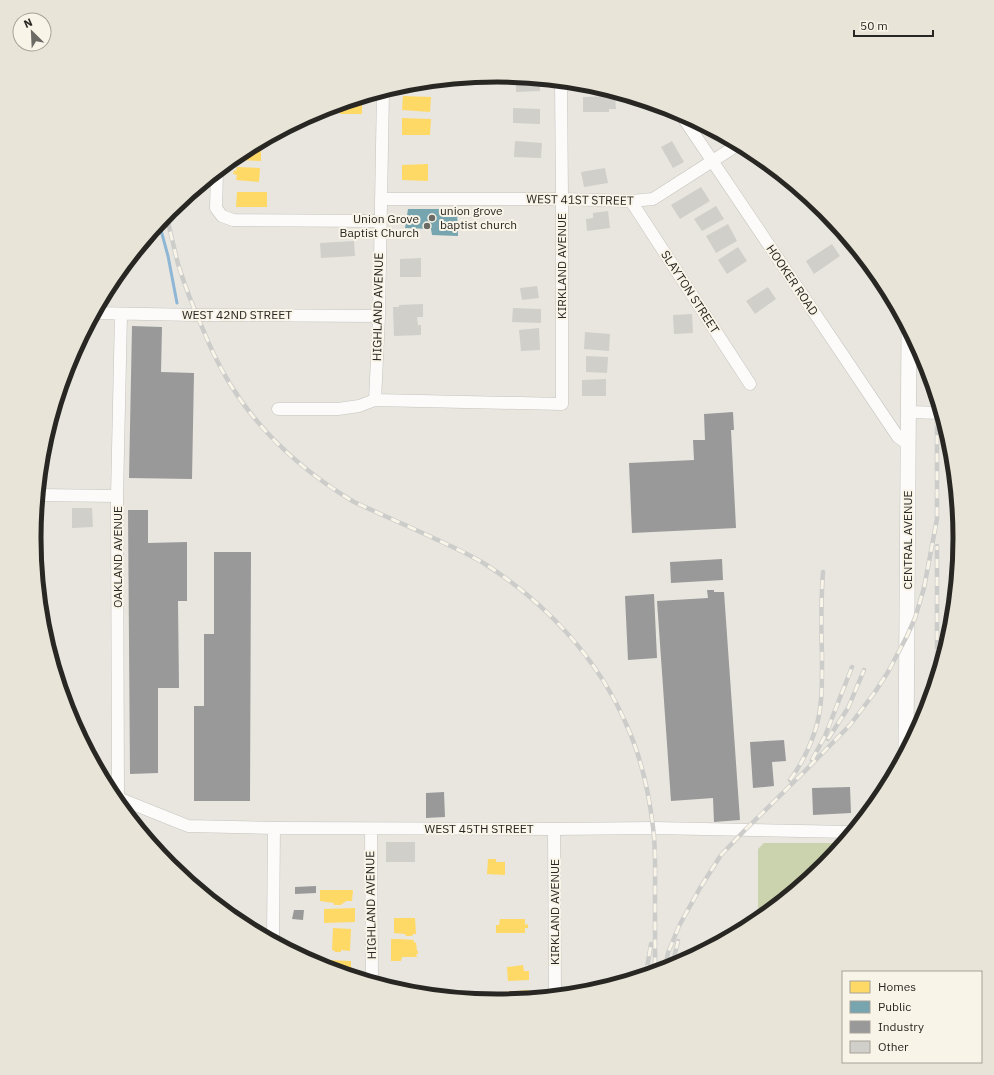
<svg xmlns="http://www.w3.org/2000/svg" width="994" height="1075" font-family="'IBM Plex Sans',sans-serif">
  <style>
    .green { fill: #cad3ae }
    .homes { fill: #ffd966 }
    .public { fill: #76a5af }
    .industry { fill: #999 }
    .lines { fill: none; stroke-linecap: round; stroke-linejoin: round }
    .stream { stroke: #8eb6d5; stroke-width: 3 }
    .building { fill: #d0cfc9 }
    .minor-casing { stroke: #c5c3bd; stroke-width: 13 }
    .tertiary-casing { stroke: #c5c3bd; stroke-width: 16 }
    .minor { stroke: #fcfbfa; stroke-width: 12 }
    .tertiary { stroke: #fcfbfa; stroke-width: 15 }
    .rail-casing { stroke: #ccccca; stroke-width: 4.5 }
    .rail { stroke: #f9f4e8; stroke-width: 3; stroke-dasharray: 9; stroke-linecap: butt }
    .poi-dot { fill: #6c6a65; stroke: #f9f4e8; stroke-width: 1.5 }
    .labels { text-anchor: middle; stroke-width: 4; stroke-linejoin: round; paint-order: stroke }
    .street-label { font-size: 12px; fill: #292723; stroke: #f9f4e8 }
    .poi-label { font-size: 12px; fill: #292723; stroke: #f9f4e8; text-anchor: start }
    .rim { fill: none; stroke: #292723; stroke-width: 5 }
  </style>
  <rect width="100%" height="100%" fill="#e8e6df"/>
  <!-- green -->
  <path class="green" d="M764 843H842L824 865 758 919V849Z"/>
  <!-- homes -->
  <path class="homes" d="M403 96 431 97 430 112 402 110Z
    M362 97V114H340V104Z
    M402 118 431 119 430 135H402Z
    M249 148H261V161L236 160V155Z
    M428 164V181L402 180V165Z
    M237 167 260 168 259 182 236 180 237 175 233 174 234 170 236 171Z
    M237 192H267V207H236Z
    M39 586H43L45 601H40Z
    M488 859H496V862H505V875L487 874Z
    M320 890H353L352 901H346L345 902 342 904 341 905H334V903L320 901Z
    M355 908V922L324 923V909Z
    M394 918H415L416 934H413L412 936H406L405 934 394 933Z
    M500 919H525V925L528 924V928H525V933H496V925H499Z
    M333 928 351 929 350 951 341 950V952H335V951L332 950Z
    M391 939H399L414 940V943L416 942 417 951H418V954H416L417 957H402L401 961H391Z
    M326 960 351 961V975L325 967Z
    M523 965 524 971H529V980L508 981 507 967Z
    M529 990V997L503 1000 502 992Z"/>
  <!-- public -->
  <path class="public" d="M408 209H457L458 236 432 235 431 229 405 228Z"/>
  <!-- industry -->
  <path class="industry" d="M132 326 162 327 161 372 194 373 192 479 129 478Z
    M733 412 734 430H731L736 528 632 533 629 463 694 460 693 440H705L704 414Z
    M128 510H148V543L187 542V601H178L179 688H158V773L130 774Z
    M214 552H251L250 801H194V706H204V634H214Z
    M722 559 723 580 671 583 670 562Z
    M707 590H714V592H724L740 820 714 822 713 798 671 801 657 601 708 598Z
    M654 594 657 658 628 660 625 596Z
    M784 740 786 761 772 762 774 786 753 788 750 742Z
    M850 787 851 813 813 815 812 788Z
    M444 792 445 817 426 818V793Z
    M316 886V893L295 894V887Z
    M294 910H304L303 920 292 919Z"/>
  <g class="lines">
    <!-- stream -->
    <path class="stream" d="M159 223 168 256 177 303"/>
  </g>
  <!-- building -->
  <path class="building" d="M516 76 540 79V91L516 92Z
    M615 96 616 109H609V112H583V97Z
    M513 108 540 109V124L513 123Z
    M515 141 542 143 541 158 514 157Z
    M672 141 684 162 673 168 661 147Z
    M605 168 608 183 584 187 581 172Z
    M701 187 710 201 680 219 671 205Z
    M716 206 724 219 702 231 694 219Z
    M608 211 610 228 587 231 586 219 593 218V213Z
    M728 224 737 241 716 253 706 236Z
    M354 241 355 256 321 258 320 243Z
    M832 244 840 256 814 274 806 261Z
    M738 247 747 261 727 274 718 260Z
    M421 258V277H400V259Z
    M537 286 539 298 522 300 520 288Z
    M768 287 776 299 755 314 746 301Z
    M423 304V317H417L418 325H421V335L394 336 393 307H399V305Z
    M513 308 541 309V323L512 322Z
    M692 314 693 333 674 334 673 315Z
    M539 328 540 350 521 351 519 330Z
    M585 332 610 334 609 351 584 349Z
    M586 356 608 357 607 373 586 372Z
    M606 379V396H582V380Z
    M72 508H92L93 527 72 528Z
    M386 842H415V862H386Z"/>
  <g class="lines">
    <defs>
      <path id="minor" d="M680 113 898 437 908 444
        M217 171 216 208 222 216 233 220 380 221
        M381 199H562L631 201 653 199 739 144
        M631 201 750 384
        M94 313 196 315 379 316
        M375 400 562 404V199L561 81
        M278 409H338L359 406 375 400 379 316 383 91
        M909 412 941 413
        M38 495 117 496
        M113 796 188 826 274 828 554 829 654 828 851 832
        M117 801 118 798 117 496 121 314
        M371 829 372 981
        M554 829 555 995
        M273 940 274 828"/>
      <path id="tertiary" d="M906 750 909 330"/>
    </defs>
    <!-- minor casing -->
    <use href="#minor" class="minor-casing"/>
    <!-- tertiary casing -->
    <use href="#tertiary" class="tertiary-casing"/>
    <!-- minor -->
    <use href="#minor" class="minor"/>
    <!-- tertiary -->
    <use href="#tertiary" class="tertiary"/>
    <defs>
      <path id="rail" d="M166 214C170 231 174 248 178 264 185 286 193 307 202 327 210 347 219 366 230 384 261 434 304 472 354 502 378 513 403 524 427 535 446 544 467 553 485 564 546 603 598 658 627 726 641 757 649 793 653 827 656 849 655 872 655 894 655 920 655 946 655 971
        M957 563 958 514
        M937 676V546
        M828 739 848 708 864 670
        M812 760 825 736 852 667
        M790 780C801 765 809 749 815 731 823 707 822 680 822 655 821 627 821 600 823 572
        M672 966 678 941
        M665 968 668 953 679 926 700 888 721 855 744 831 806 770 850 725 875 692 888 672 907 636 915 618 924 588 937 519V401
        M646 974 651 944"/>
    </defs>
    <!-- rail casing -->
    <use href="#rail" class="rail-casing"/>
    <!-- rail -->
    <use href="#rail" class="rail"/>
  </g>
  <!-- markers -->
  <g class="poi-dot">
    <circle cx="432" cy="218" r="4"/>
    <circle cx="427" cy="226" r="4"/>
  </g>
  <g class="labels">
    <!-- street labels -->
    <g class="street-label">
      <text transform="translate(580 200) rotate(1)" y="4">WEST 41ST STREET</text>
      <text transform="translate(562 266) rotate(-90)" y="4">KIRKLAND AVENUE</text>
      <text transform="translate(792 280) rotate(56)" y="4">HOOKER ROAD</text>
      <text transform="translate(690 292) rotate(57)" y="4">SLAYTON STREET</text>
      <text transform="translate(378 307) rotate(-89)" y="4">HIGHLAND AVENUE</text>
      <text x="237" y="319">WEST 42ND STREET</text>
      <text transform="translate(908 540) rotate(-90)" y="4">CENTRAL AVENUE</text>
      <text transform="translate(118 557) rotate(-90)" y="4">OAKLAND AVENUE</text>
      <text x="479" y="833">WEST 45TH STREET</text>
      <text transform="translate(371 905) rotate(-91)" y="4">HIGHLAND AVENUE</text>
      <text transform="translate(555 912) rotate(-90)" y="4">KIRKLAND AVENUE</text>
    </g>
    <!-- poi labels -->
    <g class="poi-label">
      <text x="440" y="215">union grove<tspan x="440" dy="14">baptist church</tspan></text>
      <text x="419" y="223" text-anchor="end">Union Grove<tspan x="419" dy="14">Baptist Church</tspan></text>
    </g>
  </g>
  <!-- crop -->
  <path d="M0 0H994V1075H0ZM41 538a456 456 0 1 1 912 0a456 456 0 1 1-912 0Z" fill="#e8e4d8" fill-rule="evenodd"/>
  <path class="rim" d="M41 538a456 456 0 1 1 912 0a456 456 0 1 1-912 0Z"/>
  <!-- legend -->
  <rect x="842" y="971" width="140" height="92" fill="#f9f4e8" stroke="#a6a299"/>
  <rect x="850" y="981" width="20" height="12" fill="#ffd966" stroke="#a6a299"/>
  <text x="878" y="991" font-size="12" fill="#292723">Homes</text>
  <rect x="850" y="1001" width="20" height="12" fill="#76a5af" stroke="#a6a299"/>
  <text x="878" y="1011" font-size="12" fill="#292723">Public</text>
  <rect x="850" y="1021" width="20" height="12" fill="#999999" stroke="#a6a299"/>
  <text x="878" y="1031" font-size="12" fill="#292723">Industry</text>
  <rect x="850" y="1041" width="20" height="12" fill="#d0cfc9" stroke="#a6a299"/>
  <text x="878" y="1051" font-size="12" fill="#292723">Other</text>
  <!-- north arrow -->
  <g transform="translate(32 32) rotate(336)"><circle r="19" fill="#f9f4e8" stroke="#a6a299"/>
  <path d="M0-3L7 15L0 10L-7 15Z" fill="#6c6a65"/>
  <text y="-6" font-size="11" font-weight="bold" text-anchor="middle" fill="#292723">N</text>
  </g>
  <!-- scale -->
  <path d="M854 30v6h79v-6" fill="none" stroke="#292723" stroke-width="2"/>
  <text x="860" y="30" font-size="12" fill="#292723" stroke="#f9f4e8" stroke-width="3" paint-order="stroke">50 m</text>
</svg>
